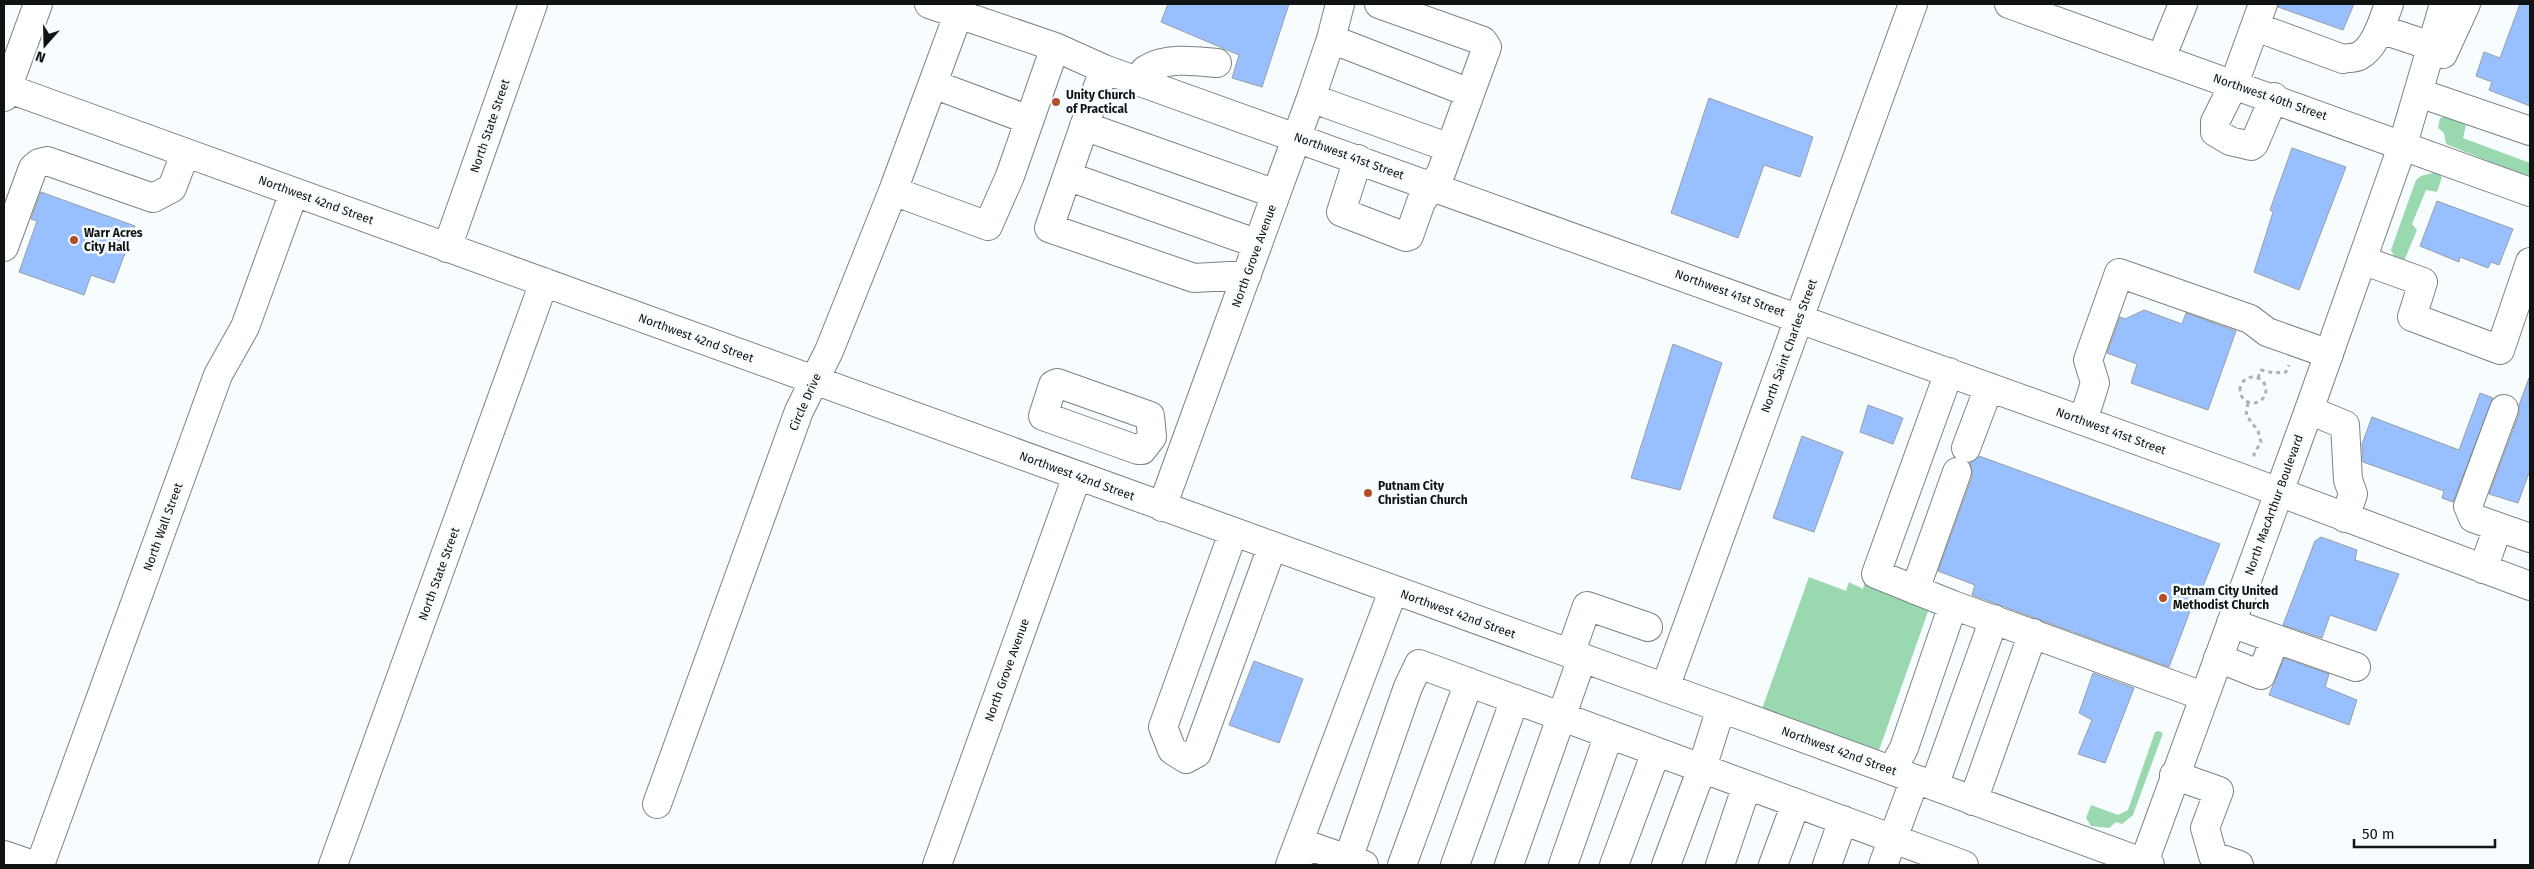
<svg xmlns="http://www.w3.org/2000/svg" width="2534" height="869" font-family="'Fira Sans',sans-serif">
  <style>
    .green { fill: #9ad8b0 }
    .building { fill: #98bfff; stroke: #9a9ea4 }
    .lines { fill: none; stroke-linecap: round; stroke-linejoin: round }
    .minor-casing { stroke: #7b8386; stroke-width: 30 }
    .major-casing { stroke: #7b8386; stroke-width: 30 }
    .path { stroke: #aeb2b4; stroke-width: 3; stroke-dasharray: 4 4; stroke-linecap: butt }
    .minor { stroke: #fff; stroke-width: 28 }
    .major { stroke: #fff; stroke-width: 28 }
    .poi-dot { fill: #b44e26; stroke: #f7fcfe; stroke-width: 2 }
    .labels { text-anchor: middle; stroke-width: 5; stroke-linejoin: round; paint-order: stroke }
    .poi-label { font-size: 12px; font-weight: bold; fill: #101314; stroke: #f7fcfe; text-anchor: start }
    .street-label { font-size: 12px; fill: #101314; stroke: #f7fcfe }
  </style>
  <rect width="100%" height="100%" fill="#f7fcfe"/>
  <!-- green -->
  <path class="green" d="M2447 116 2466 125 2463 138 2530 163V178L2446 144 2444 133 2438 128 2440 118Z
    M2437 172 2442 177 2437 192 2426 190 2412 224 2417 230 2404 261 2394 256 2391 250 2416 180 2421 176Z
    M1809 577 1846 591 1849 582 1863 589 1865 581 1930 606 1878 753 1762 709Z
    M2159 731 2163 733 2133 815 2122 824 2116 822 2109 828 2091 826 2086 818 2091 805 2118 815 2128 810 2155 732Z"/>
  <!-- building -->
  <path class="building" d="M1168 4H1289L1262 87 1232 78 1239 55 1161 22Z
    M2278 4H2354L2343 30 2278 7Z
    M2520 4H2530V106L2489 90 2492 82 2476 76 2484 52 2500 58Z
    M1709 98 1813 137 1800 177 1764 165 1738 238 1671 213Z
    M2292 148 2346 167 2299 290 2254 272 2273 212 2270 210Z
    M41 192 135 226 114 283 91 275 84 295 19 272 37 221 31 219Z
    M2437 201 2513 229 2499 265 2491 262 2488 268 2460 257 2459 262 2420 246Z
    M2144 310 2182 324 2186 313 2236 331 2208 410 2131 383 2137 364 2107 353 2120 317 2125 319Z
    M1673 344 1722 363 1680 490 1631 478Z
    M2529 378 2530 470 2518 503 2489 494 2519 414V405Z
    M2480 393 2493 398 2453 502 2442 498 2444 491 2363 462 2362 444 2372 417 2459 450Z
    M1868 405 1903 418 1893 444 1860 432Z
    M1802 436 1843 452 1814 532 1773 518Z
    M1979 456 2220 544 2196 604 2193 603 2169 667 1972 595 1975 585 1938 571 1972 477V470L1970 463Z
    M2321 537 2357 550 2355 560 2399 574 2376 631 2330 615 2322 638 2283 625 2315 541Z
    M2284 658 2329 674 2325 687 2357 700 2349 725 2269 695Z
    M1254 661 1303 679 1279 743 1229 725Z
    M2093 673 2134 688 2105 763 2078 754 2092 720 2079 713Z"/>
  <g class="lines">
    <defs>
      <path id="minor" d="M929 4 1055 47 1104 69 2236 476 2530 586
        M2009 4 2530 192
        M2263 4 2234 84 2215 122V132L2230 141 2251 146 2254 144 2274 97
        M2256 27 2343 59C2348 58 2355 58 2359 56 2376 47 2383 20 2389 4
        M2380 29 2431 46
        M1331 39 1470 93
        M2161 58 2183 4
        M1104 69 1049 228 1194 278 1247 275
        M1137 81C1140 77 1143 71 1147 69 1167 57 1195 61 1217 63
        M933 84 1029 120
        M4 87 1721 708 2150 865
        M2425 95 2530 131
        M4 97 38 4
        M1311 98 1450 148
        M1084 126 1276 194
        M1358 159 1341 212 1406 237 1409 236 1421 202 1441 173 1487 47 1483 41 1379 4
        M1067 176 1258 244
        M893 191 988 226 1010 176 1055 47
        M4 247 33 168 39 163 47 161 153 198 172 188 185 154
        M447 248 533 4
        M2362 260 2423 282 2412 317 2500 350 2530 262
        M1949 372 1876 574 1953 605 2203 696
        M1057 383 1150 416 1152 437 1142 450H1138L1043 416 1053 385Z
        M2504 409 2468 506 2473 518 2530 538
        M2309 410 2345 425 2348 480 2353 494 2345 518
        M2083 421 2095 383 2088 360 2119 273 2250 319 2267 332 2329 354
        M1966 448 1989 387
        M1162 507 1311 98 1331 39 1340 4
        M1233 533 1163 727 1172 750 1186 759 1197 753 1272 547
        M2483 569 2498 527
        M1915 590 1957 472
        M2231 623 2356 667
        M1570 654 1587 606 1648 627
        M2218 658 2261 675 2275 639
        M1665 688 1913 4
        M1892 770 1904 748 1953 605
        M2174 775 2219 791 2205 828 2213 856 2239 865
        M1934 786 1994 619
        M1973 801 2033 633
        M657 804 799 411 829 351 893 191 962 4
        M4 855 33 865
        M1293 858 1313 847 1364 865
        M40 865 218 375 245 327 294 192
        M333 865 544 282
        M937 865 1077 476
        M1290 865 1393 591
        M1346 865 1408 687 1419 664 1964 865
        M1402 865 1469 682
        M1455 865 1515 699
        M1509 865 1582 658
        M1563 865 1609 734
        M1614 865 1656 752
        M1666 865 1702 768 1721 708
        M1720 865 1747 785
        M1773 865 1796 803
        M1827 865 1843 820
        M1883 865 1915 779"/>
      <path id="major" d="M2443 54 2466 4
        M2143 865 2309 410 2403 144 2444 4"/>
    </defs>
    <!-- minor casing -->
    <use href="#minor" class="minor-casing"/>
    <!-- major casing -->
    <use href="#major" class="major-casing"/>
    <!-- path -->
    <path class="path" d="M2240 390a13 13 0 1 1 26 0a13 13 0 1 1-26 0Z
      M2258 378 2261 370 2274 373 2286 372 2289 365
      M2248 403 2246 415 2258 431 2261 442 2254 454V459"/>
    <!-- minor -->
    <use href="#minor" class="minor"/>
    <!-- major -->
    <use href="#major" class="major"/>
  </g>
  <!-- markers -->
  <g class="poi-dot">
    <circle cx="1056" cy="102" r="5"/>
    <circle cx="74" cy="240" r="5"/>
    <circle cx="1368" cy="493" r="5"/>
    <circle cx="2163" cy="598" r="5"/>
  </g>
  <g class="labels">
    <!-- poi labels -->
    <g class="poi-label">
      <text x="1066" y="99">Unity Church<tspan x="1066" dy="14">of Practical</tspan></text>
      <text x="84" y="237">Warr Acres<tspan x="84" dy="14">City Hall</tspan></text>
      <text x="1378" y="490">Putnam City<tspan x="1378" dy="14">Christian Church</tspan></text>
      <text x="2173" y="595">Putnam City United<tspan x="2173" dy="14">Methodist Church</tspan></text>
    </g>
    <!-- street labels -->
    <g class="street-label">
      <text transform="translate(2270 97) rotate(19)" y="4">Northwest 40th Street</text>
      <text transform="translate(490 126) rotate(-71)" y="4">North State Street</text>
      <text transform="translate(1349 156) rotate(20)" y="4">Northwest 41st Street</text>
      <text transform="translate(316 200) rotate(20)" y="4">Northwest 42nd Street</text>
      <text transform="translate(1254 256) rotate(-70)" y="4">North Grove Avenue</text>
      <text transform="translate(1730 293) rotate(20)" y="4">Northwest 41st Street</text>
      <text transform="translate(696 338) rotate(20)" y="4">Northwest 42nd Street</text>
      <text transform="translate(1789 346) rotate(-70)" y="4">North Saint Charles Street</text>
      <text transform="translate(805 402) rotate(-66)" y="4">Circle Drive</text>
      <text transform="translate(2111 431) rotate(20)" y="4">Northwest 41st Street</text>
      <text transform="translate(1077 476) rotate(20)" y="4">Northwest 42nd Street</text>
      <text transform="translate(2274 505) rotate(-70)" y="4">North MacArthur Boulevard</text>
      <text transform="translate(163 527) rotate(-70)" y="4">North Wall Street</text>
      <text transform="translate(439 574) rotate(-70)" y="4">North State Street</text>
      <text transform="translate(1458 614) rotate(20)" y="4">Northwest 42nd Street</text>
      <text transform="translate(1007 670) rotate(-70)" y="4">North Grove Avenue</text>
      <text transform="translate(1839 751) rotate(20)" y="4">Northwest 42nd Street</text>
    </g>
  </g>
  <!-- border -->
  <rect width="2534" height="869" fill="none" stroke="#101314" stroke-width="10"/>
  <!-- north arrow -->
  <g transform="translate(45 45) rotate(200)" stroke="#f7fcfe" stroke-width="4" paint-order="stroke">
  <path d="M0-4L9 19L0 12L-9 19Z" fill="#101314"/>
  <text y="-8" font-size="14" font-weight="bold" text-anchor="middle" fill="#101314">N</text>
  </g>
  <!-- scale -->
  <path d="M2354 839v8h141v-8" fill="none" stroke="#101314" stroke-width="2.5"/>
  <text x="2362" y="839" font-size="15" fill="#101314" stroke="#f7fcfe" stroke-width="4" paint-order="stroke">50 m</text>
</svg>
